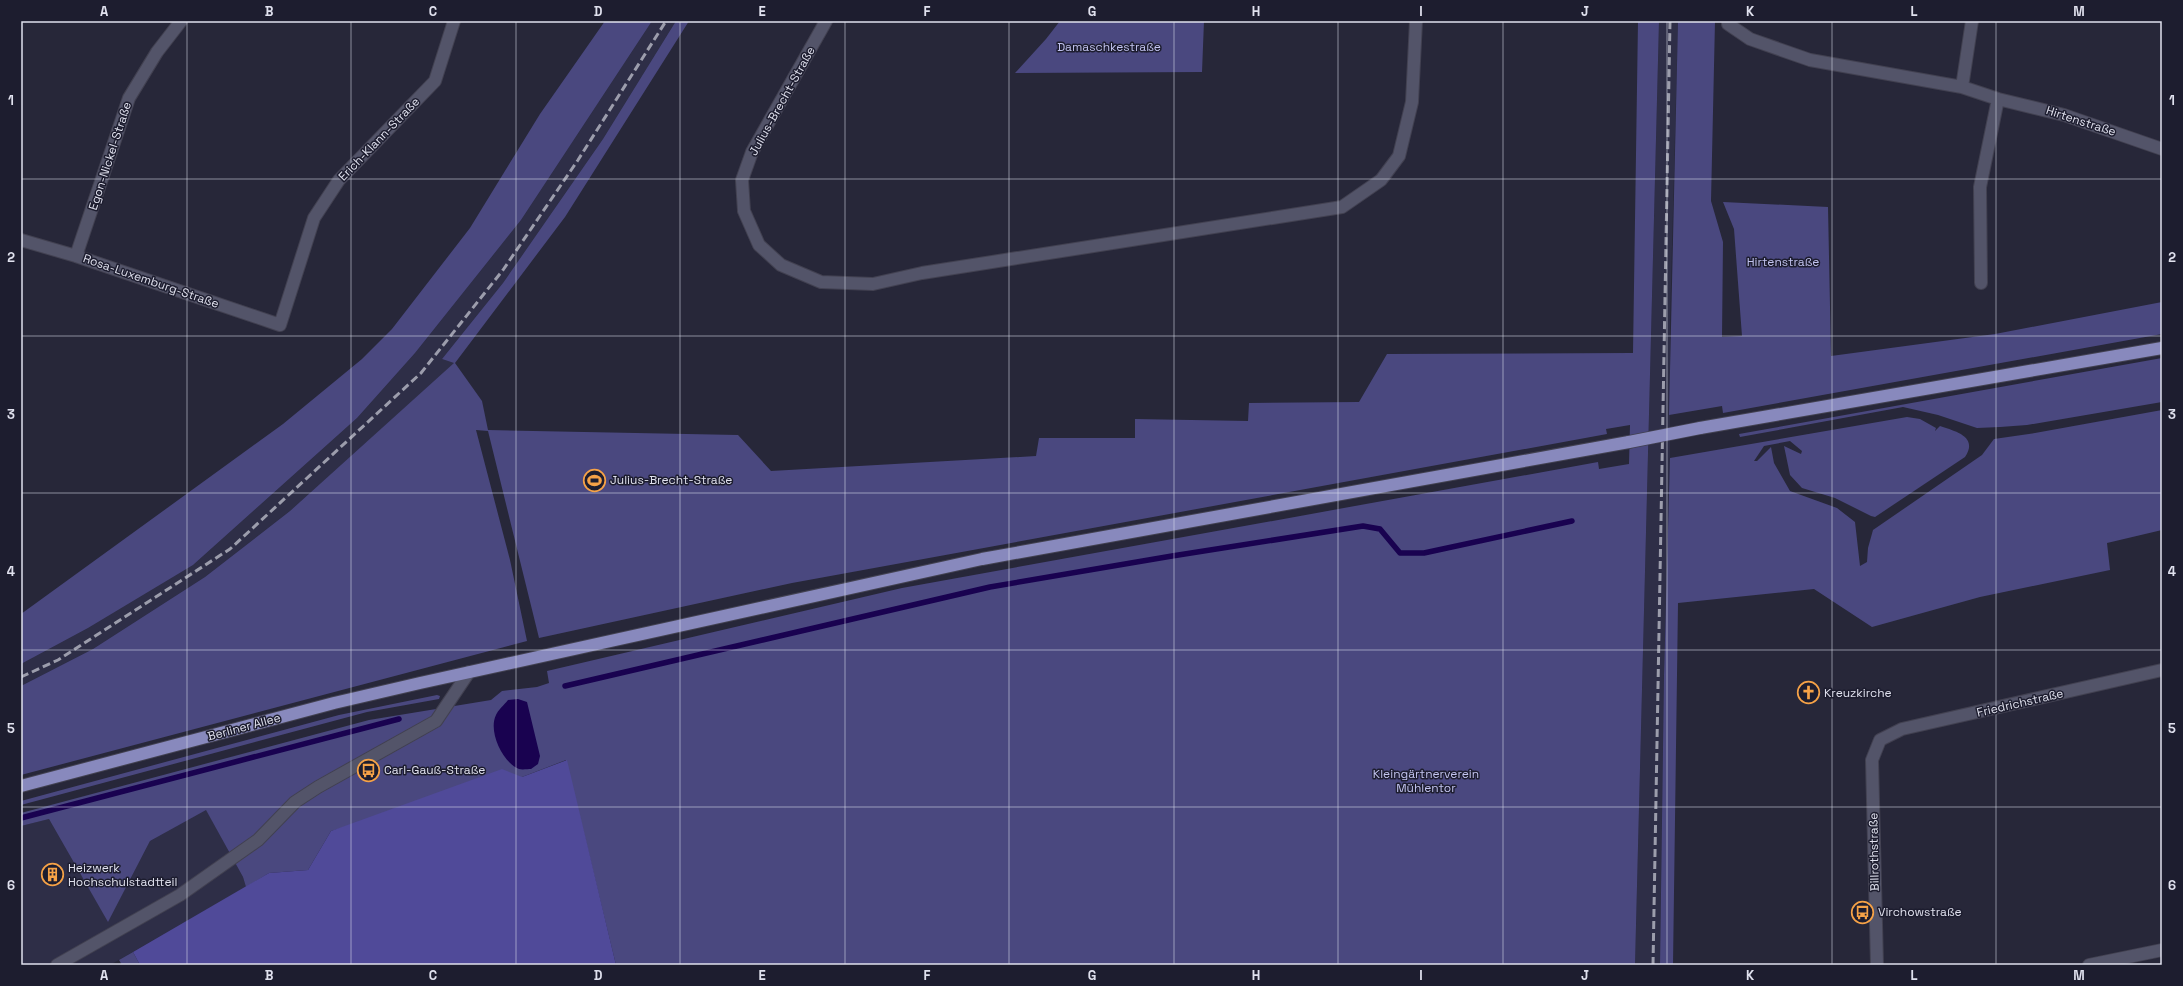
<svg xmlns="http://www.w3.org/2000/svg" width="2183" height="986" font-family="'Space Grotesk',sans-serif">
  <style>
    .built { fill: #2e2e47 }
    .green { fill: #4a487f }
    .forest { fill: #504a99 }
    .water { fill: #190250 }
    .lines { fill: none; stroke-linecap: round; stroke-linejoin: round }
    .stream { stroke: #190250; stroke-width: 5.5 }
    .street-casing { stroke: #424151; stroke-width: 14 }
    .primary-casing { stroke: #424151; stroke-width: 14 }
    .street { stroke: #535469; stroke-width: 12 }
    .primary { stroke: #8889bd; stroke-width: 12 }
    .rail { stroke: #9c9dac; stroke-width: 3; stroke-dasharray: 8 4; stroke-linecap: butt }
    .primary-bridge-casing { stroke: #424151; stroke-width: 14; stroke-linecap: butt }
    .primary-bridge { stroke: #8889bd; stroke-width: 12 }
    .grid { fill: none; stroke: #e0e1ee; stroke-width: 1; stroke-opacity: 0.55 }
    .labels { text-anchor: middle; stroke-width: 3; stroke-linejoin: round; paint-order: stroke }
    .park-label { font-size: 12px; fill: #c2c3ef; stroke: #1d1d2f }
    .street-label { font-size: 12px; fill: #e0e1ee; stroke: #1d1d2f }
    .poi-label { font-size: 12px; fill: #e0e1ee; stroke: #1d1d2f; text-anchor: start }
    .neatline { fill: none; stroke: #e0e1ee; stroke-width: 1.5 }
    .grid-label { font-size: 13px; text-anchor: middle; font-weight: bold; fill: #e0e1ee }
  </style>
  <rect width="100%" height="100%" fill="#272739"/>
  <!-- built -->
  <path class="built" d="M652 21H676L603 139 503 283 442 359 455 363 290 511 205 577 93 649 21 686V664L88 628 193 565 357 418 415 353 521 220Z
    M1659 21H1678L1670 322V458L1664 675 1660 965H1635Z
    M206 809 243 877 246 887 110 965H21V826L49 819 108 921 150 841Z"/>
  <!-- green -->
  <path class="green" d="M605 21H652L521 220 415 353 357 418 193 565 88 628 21 664V614L283 424 362 359 392 329 470 228 540 114Z
    M676 21H689L565 217 455 363 482 401 488 430 738 435 771 471 1036 456 1039 438H1135V419L1248 421 1249 403 1359 402 1387 354 1633 353 1638 21H1659L1635 965H616L566 760 522 777 331 831 308 870 269 873 246 887 243 877 206 810 150 841 108 922 49 819 21 826V813L369 720 491 700 502 691 537 687 549 683 547 671 902 588 1598 462 1599 469 1629 464 1630 425 1606 429 1607 434 792 583 539 638 488 431 476 430 510 560 527 641 21 775V686L93 649 205 577 290 511 454 363 442 359 503 283 603 139Z
    M1060 21H1204L1202 72 1015 73 1046 39Z
    M1678 21H1715L1711 201 1723 242 1722 337 1742 336 1734 229 1723 202 1828 207 1831 356 1995 334 2162 302V334L1723 413 1722 406 1669 415Z
    M2162 358V402L2027 425 2000 427 1977 428 1938 415 1903 407 1740 437 1739 434Z
    M2162 410V530L2107 543 2110 570 1980 597 1872 627 1814 589 1678 603 1673 965H1660L1664 675 1670 458 1907 417 1920 419 1936 428 1935 431 1940 426C1954 431 1979 436 1965 457L1875 517 1871 516 1835 498 1802 488 1790 475 1784 446 1801 454 1802 451 1790 441 1764 446 1754 461H1757L1771 447 1774 463 1790 491 1837 508 1855 522 1860 566 1867 562 1868 548 1873 530 1982 455 1994 439 2035 433Z
    M437 695 440 696 439 699 367 712 21 805V801L339 715Z
    M133 952 140 965H122L119 960Z"/>
  <!-- forest -->
  <path class="forest" d="M567 760 616 965H140L133 952 269 873 308 870 331 831 502 769 522 777Z"/>
  <!-- water -->
  <path class="water" d="M518 699 527 702 540 756 538 764 531 769C528 769 522 770 519 769 502 762 488 731 496 715 498 710 504 705 508 700Z"/>
  <g class="lines">
    <!-- stream -->
    <path class="stream" d="M565 686 990 587 1172 556 1363 526 1380 529 1400 553H1424L1572 521
      M21 818 399 719"/>
    <defs>
      <path id="street" d="M826 21 752 152 742 180 744 211 759 245 781 265 821 282 873 284 922 273 1342 207 1381 180 1399 156 1412 102 1416 21
        M1728 21V24L1750 39 1810 60 1962 87 1998 99 2064 115 2162 149
        M1962 87 1972 21
        M21 240 76 256 280 325 314 218 339 180 435 81 454 21
        M76 256 129 98 157 52 181 21
        M1981 283 1980 187 1998 99
        M57 965 180 895 258 840 295 802 318 787 436 721 469 672
        M1877 965 1872 760 1880 740 1902 729 2162 670
        M2089 965 2162 950"/>
      <path id="primary" d="M1700 428 2162 348
        M21 786 334 703 420 683 982 559 1629 442"/>
    </defs>
    <!-- street casing -->
    <use href="#street" class="street-casing"/>
    <!-- primary casing -->
    <use href="#primary" class="primary-casing"/>
    <!-- street -->
    <use href="#street" class="street"/>
    <!-- primary -->
    <use href="#primary" class="primary"/>
    <!-- rail -->
    <path class="rail" d="M21 677 58 660 230 549 421 373 503 270 578 160 666 21
      M1653 965 1670 21"/>
    <defs>
      <path id="primary-bridge" d="M1629 442 1700 428"/>
    </defs>
    <!-- primary-bridge casing -->
    <use href="#primary-bridge" class="primary-bridge-casing"/>
    <!-- primary-bridge -->
    <use href="#primary-bridge" class="primary-bridge"/>
  </g>
  <!-- grid -->
  <path class="grid" d="M187 21V965M351 21V965M516 21V965M680 21V965M845 21V965M1009 21V965M1174 21V965M1338 21V965M1503 21V965M1667 21V965M1832 21V965M1996 21V965M21 179H2162M21 336H2162M21 493H2162M21 650H2162M21 807H2162"/>
  <!-- icons -->
  <defs>
    <symbol id="stadium-ring" viewBox="-11 -11 22 22"><circle r="9.5" fill="#1d1d2f" stroke="#f6a247" stroke-width="1.5"/><path d="M0-5a6.5 5 0 1 0 0 10a6.5 5 0 1 0 0-10ZM-3.5-1.8h7v3.6h-7Z" fill="#f6a247"/></symbol>
    <symbol id="church-ring" viewBox="-11 -11 22 22"><circle r="9.5" fill="#1d1d2f" stroke="#f6a247" stroke-width="1.5"/><path d="M-1.2-6h2.4v3.5h3.3v2.4h-3.3V6h-2.4V-.1h-3.3v-2.4h3.3Z" fill="#f6a247"/></symbol>
    <symbol id="bus-ring" viewBox="-11 -11 22 22"><circle r="9.5" fill="#1d1d2f" stroke="#f6a247" stroke-width="1.5"/><path d="M-5-6H5V4H4V6H2V4H-2V6H-4V4H-5ZM-3.5-4V0h7V-4ZM-3.5 1.2v1.5H-2V1.2ZM2 1.2v1.5H3.5V1.2Z" fill="#f6a247"/></symbol>
    <symbol id="building-ring" viewBox="-11 -11 22 22"><circle r="9.5" fill="#1d1d2f" stroke="#f6a247" stroke-width="1.5"/><path d="M-4-6H4V6H1V3H-1V6H-4ZM-2.5-4.3h1.7v1.8h-1.7ZM.8-4.3h1.7v1.8H.8ZM-2.5-1h1.7V.8h-1.7ZM.8-1h1.7V.8H.8Z" fill="#f6a247"/></symbol>
  </defs>
  <g fill-rule="evenodd">
    <use href="#stadium-ring" x="582" y="468" width="25" height="25"/>
    <use href="#church-ring" x="1796" y="680" width="25" height="25"/>
    <use href="#bus-ring" x="356" y="758" width="25" height="25"/>
    <use href="#building-ring" x="40" y="862" width="25" height="25"/>
    <use href="#bus-ring" x="1850" y="900" width="25" height="25"/>
  </g>
  <g class="labels">
    <!-- park labels -->
    <g class="park-label">
      <text x="1109" y="51">Damaschkestraße</text>
      <text x="1783" y="266">Hirtenstraße</text>
      <text x="1426" y="778">Kleingärtnerverein<tspan x="1426" dy="14">Mühlentor</tspan></text>
    </g>
    <!-- street labels -->
    <g class="street-label">
      <text transform="translate(782 101) rotate(-61)" y="4">Julius-Brecht-Straße</text>
      <text transform="translate(2081 121) rotate(18)" y="4">Hirtenstraße</text>
      <text transform="translate(379 139) rotate(-46)" y="4">Erich-Klann-Straße</text>
      <text transform="translate(110 156) rotate(-72)" y="4">Egon-Nickel-Straße</text>
      <text transform="translate(151 281) rotate(19)" y="4">Rosa-Luxemburg-Straße</text>
      <text transform="translate(2020 703) rotate(-13)" y="4">Friedrichstraße</text>
      <text transform="translate(244 727) rotate(-15)" y="4">Berliner Allee</text>
      <text transform="translate(1874 852) rotate(-91)" y="4">Billrothstraße</text>
    </g>
    <!-- poi labels -->
    <g class="poi-label">
      <text x="610" y="484">Julius-Brecht-Straße</text>
      <text x="1824" y="697">Kreuzkirche</text>
      <text x="384" y="774">Carl-Gauß-Straße</text>
      <text x="68" y="872">Heizwerk<tspan x="68" dy="14">Hochschulstadtteil</tspan></text>
      <text x="1878" y="916">Virchowstraße</text>
    </g>
  </g>
  <!-- border -->
  <rect width="2183" height="986" fill="none" stroke="#1d1d2f" stroke-width="44"/>
  <rect x="22" y="22" width="2139" height="942" class="neatline"/>
  <g class="grid-label">
    <text x="104" y="16">A</text>
    <text x="269" y="16">B</text>
    <text x="433" y="16">C</text>
    <text x="598" y="16">D</text>
    <text x="762" y="16">E</text>
    <text x="927" y="16">F</text>
    <text x="1092" y="16">G</text>
    <text x="1256" y="16">H</text>
    <text x="1421" y="16">I</text>
    <text x="1585" y="16">J</text>
    <text x="1750" y="16">K</text>
    <text x="1914" y="16">L</text>
    <text x="2079" y="16">M</text>
    <text x="11" y="105">1</text>
    <text x="2172" y="105">1</text>
    <text x="11" y="262">2</text>
    <text x="2172" y="262">2</text>
    <text x="11" y="419">3</text>
    <text x="2172" y="419">3</text>
    <text x="11" y="576">4</text>
    <text x="2172" y="576">4</text>
    <text x="11" y="733">5</text>
    <text x="2172" y="733">5</text>
    <text x="11" y="890">6</text>
    <text x="2172" y="890">6</text>
    <text x="104" y="980">A</text>
    <text x="269" y="980">B</text>
    <text x="433" y="980">C</text>
    <text x="598" y="980">D</text>
    <text x="762" y="980">E</text>
    <text x="927" y="980">F</text>
    <text x="1092" y="980">G</text>
    <text x="1256" y="980">H</text>
    <text x="1421" y="980">I</text>
    <text x="1585" y="980">J</text>
    <text x="1750" y="980">K</text>
    <text x="1914" y="980">L</text>
    <text x="2079" y="980">M</text>
  </g>
</svg>
